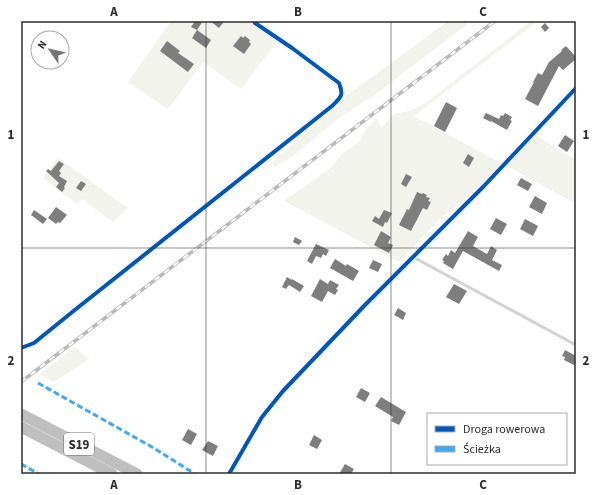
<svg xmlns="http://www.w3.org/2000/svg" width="597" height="495" font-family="'Source Sans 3',sans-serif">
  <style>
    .green { fill: #f2f4eb }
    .building { fill: #7e7e7e }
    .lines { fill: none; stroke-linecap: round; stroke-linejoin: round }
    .lane { stroke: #d2d2d2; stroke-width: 3 }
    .street { stroke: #d2d2d2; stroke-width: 6 }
    .highway { stroke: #bfbfbf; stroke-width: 11 }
    .rail-casing { stroke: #b9b9b9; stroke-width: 3.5 }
    .rail { stroke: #fff; stroke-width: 2; stroke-dasharray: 6; stroke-linecap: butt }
    .quiet { stroke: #3fa9f5; stroke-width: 3; stroke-dasharray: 6 3; stroke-linecap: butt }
    .cycleway-casing { stroke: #fff; stroke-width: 6 }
    .cycleway { stroke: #0057b8; stroke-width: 4 }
    .grid { fill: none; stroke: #2d2d2d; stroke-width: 1; stroke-opacity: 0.55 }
    .labels { text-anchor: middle; stroke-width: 4; stroke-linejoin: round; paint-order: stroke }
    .shield { fill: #fff; stroke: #6c6c6c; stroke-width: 1 }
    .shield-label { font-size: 13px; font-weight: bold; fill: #2d2d2d }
    .neatline { fill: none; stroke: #2d2d2d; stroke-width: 1.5 }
    .grid-label { font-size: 13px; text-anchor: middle; font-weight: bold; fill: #2d2d2d }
  </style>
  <rect width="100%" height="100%" fill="#fff"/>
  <!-- green -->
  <path class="green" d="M171 21H248L249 23 277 42 241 89 203 62 168 109 128 82Z
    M448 21H465L467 26 461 29 372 97C350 109 330 125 311 141 299 151 288 160 275 167L272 164 278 156 321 120 346 96Z
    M530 21H538L414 116 501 163 472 193 438 220 399 262 284 201 299 190 317 178 330 168 344 152 358 143 366 129 377 118 381 128 394 114 410 111 428 101 527 24Z
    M536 135 559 150 576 160V204L507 166Z
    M58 158 128 208 113 222 82 199 77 204 43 178Z
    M75 347 89 359 54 382 39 374Z"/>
  <!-- building -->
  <path class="building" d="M195 21H203L197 30 191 27Z
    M210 21H220L223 23 219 28Z
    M545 23 549 28 545 32 541 27Z
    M197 30 211 40 206 48 192 38Z
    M241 36 243 38 245 36 250 40 249 42 251 44 244 54 233 46Z
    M167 41 180 51 178 53 194 64 188 72 160 51Z
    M566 46 576 57V59L563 70 559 66 538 106 525 99 534 82H533L538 73 542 75 549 62 562 51 561 50Z
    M446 102 457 108 445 132 434 126Z
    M486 113 499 119 501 115 503 116 505 113 512 117 510 120 512 121 507 130 491 121V122L483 118Z
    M565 135 574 141 567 152 558 146Z
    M468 154 474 158 469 167 463 163Z
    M59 161 64 164 59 171 61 173 59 176 67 181 64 187 65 188 62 192 56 187 59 183 46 171 48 169 51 171Z
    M406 174 412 177 406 187 401 184Z
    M521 178 532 184 528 191 517 185Z
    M81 181 86 184 81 191 76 188Z
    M417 192 422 194 423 193 427 195 426 197 430 198 428 201 431 202 427 210 423 208 411 231 399 225 407 209 409 210Z
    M535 196 547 203 542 214 529 207Z
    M56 207 67 215 60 223 58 222 56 224 48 218Z
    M34 210 47 219 43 224 31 215Z
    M384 210 392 213 387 223 385 222 383 227 372 221 375 216 379 219Z
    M496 218 507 224 501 235 490 229Z
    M525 219 538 226 533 236 520 229Z
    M381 231 391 237 388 243 393 245 389 253 374 245Z
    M468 231 478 237 473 246 487 254 491 246 497 250 492 260 502 265 499 271 463 251 453 269 443 263 444 261 442 260 446 254 448 256 451 250 455 253Z
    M295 237 302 241 299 245 293 242Z
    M316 244 329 250 326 256 323 254 321 258 316 256 312 264 307 261Z
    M335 259 346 266 347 264 359 271 353 281 330 268Z
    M373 260 382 264 378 272 369 268Z
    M287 277 292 280V279L304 286 300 292 289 285 286 289 282 287Z
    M320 279 328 284 330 280 339 285 336 289 338 290 335 295 328 291 322 302 311 296Z
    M454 284 467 291 459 304 446 297Z
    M398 308 406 313 403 320 394 315Z
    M565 350 576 356V362L574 365 564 360 565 357 562 356Z
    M361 388 370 393 365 402 356 397Z
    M381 397 406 412 399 425 391 421 393 417 375 406Z
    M188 429 197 434 191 445 182 440Z
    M314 435 322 440 317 449 309 445Z
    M208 441 218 446 213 456 202 450Z
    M345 464 354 469 351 474H339Z"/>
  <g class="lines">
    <!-- lane -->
    <path class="lane" d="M413 257 576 345"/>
    <!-- street -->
    <path class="street" d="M21 348 34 343 76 309 332 106C341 97 344 96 339 83L292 48 255 23 254 21
      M229 474 262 417 283 391 364 306 483 187 576 88"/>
    <!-- highway -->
    <path class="highway" d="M21 414 137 474
      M21 427 112 474"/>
    <defs>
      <path id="rail" d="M21 382 495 21"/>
    </defs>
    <!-- rail casing -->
    <use href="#rail" class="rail-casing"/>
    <!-- rail -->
    <use href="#rail" class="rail"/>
    <!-- quiet -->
    <path class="quiet" d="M38 383 152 447 195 474
      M21 464 39 474"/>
    <defs>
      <path id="cycleway" d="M21 348 34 343 76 309 332 106C341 97 344 96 339 83L292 48 255 23 254 21
        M229 474 262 417 283 391 364 306 483 187 576 88"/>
    </defs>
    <!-- cycleway casing -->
    <use href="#cycleway" class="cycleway-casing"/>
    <!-- cycleway -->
    <use href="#cycleway" class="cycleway"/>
  </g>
  <!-- grid -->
  <path class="grid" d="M206 21V474M391 21V474M21 248H576"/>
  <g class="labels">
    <!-- shield labels -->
    <rect class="shield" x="64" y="433" width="30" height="22" rx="3"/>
    <g class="shield-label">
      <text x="79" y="449">S19</text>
    </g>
  </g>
  <!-- border -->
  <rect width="597" height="495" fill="none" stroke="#ffffff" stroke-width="44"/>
  <!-- legend -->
  <rect x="427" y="413" width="140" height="52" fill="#ffffff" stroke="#ababab"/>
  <rect x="435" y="426" width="20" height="6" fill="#0057b8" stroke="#ababab"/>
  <text x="463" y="433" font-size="12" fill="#2d2d2d">Droga rowerowa</text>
  <rect x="435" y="446" width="20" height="6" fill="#3fa9f5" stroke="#ababab"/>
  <text x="463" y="453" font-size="12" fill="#2d2d2d">Ścieżka</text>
  <!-- north arrow -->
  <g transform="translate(50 50) rotate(304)"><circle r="19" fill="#ffffff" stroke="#ababab"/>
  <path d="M0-3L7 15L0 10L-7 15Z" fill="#767676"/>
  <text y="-6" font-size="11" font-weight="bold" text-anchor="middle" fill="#2d2d2d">N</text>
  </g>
  <rect x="22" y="22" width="553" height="451" class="neatline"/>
  <g class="grid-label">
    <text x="114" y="16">A</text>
    <text x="298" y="16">B</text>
    <text x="483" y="16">C</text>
    <text x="11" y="139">1</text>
    <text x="586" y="139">1</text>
    <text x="11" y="365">2</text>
    <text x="586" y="365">2</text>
    <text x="114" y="489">A</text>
    <text x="298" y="489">B</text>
    <text x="483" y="489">C</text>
  </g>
</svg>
